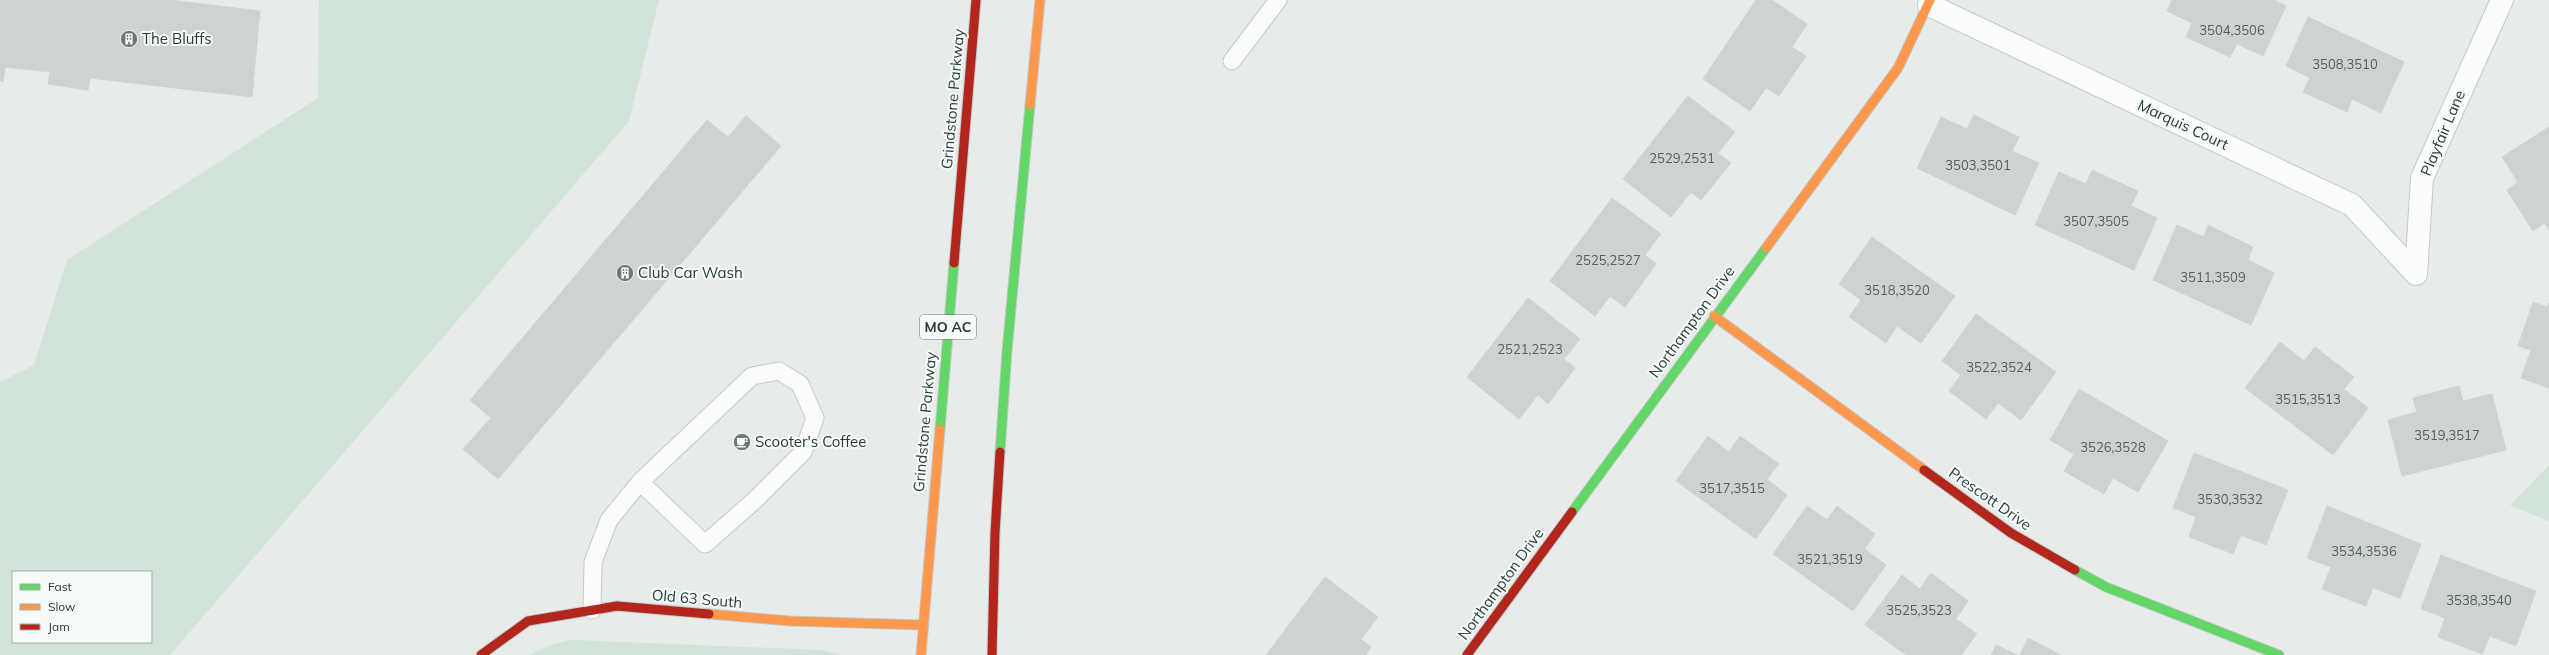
<svg xmlns="http://www.w3.org/2000/svg" width="2549" height="655" font-family="Mulish,sans-serif">
  <style>
    .green { fill: #d2e3d8; fill-rule: evenodd }
    .building { fill: #ced3d1; stroke: #d0d5d3 }
    .lines { fill: none; stroke-linecap: round; stroke-linejoin: round }
    .lane-casing { stroke: #c4c9c7; stroke-width: 19 }
    .street-casing { stroke: #c4c9c7; stroke-width: 24 }
    .fast-casing { stroke: #c3c9c7; stroke-width: 11 }
    .slow-casing { stroke: #c3c9c7; stroke-width: 11 }
    .jam-casing { stroke: #c3c9c7; stroke-width: 11 }
    .lane { stroke: #fbfcfc; stroke-width: 17 }
    .street { stroke: #fbfcfc; stroke-width: 22 }
    .fast { stroke: #63d668; stroke-width: 9 }
    .slow { stroke: #ff974d; stroke-width: 9 }
    .jam { stroke: #b3261e; stroke-width: 9 }
    .labels { text-anchor: middle; stroke-width: 4; stroke-linejoin: round; paint-order: stroke }
    .number-label { font-size: 13px; fill: #51645f }
    .shield { fill: #f6faf8; stroke: #647672; stroke-width: 1 }
    .shield-label { font-size: 14px; font-weight: bold; fill: #263e38 }
    .poi-label { font-size: 15px; fill: #263e38; stroke: #f6faf8; text-anchor: start }
    .street-label { font-size: 15px; fill: #263e38; stroke: #f6faf8 }
  </style>
  <rect width="100%" height="100%" fill="#e7ecea"/>
  <!-- green -->
  <path class="green" d="M319 0H659L629 121 170 655H0V382L34 365 67 260 318 98ZM13 572H151V642H13Z
    M2549 465V521L2510 505Z
    M573 640 821 650 842 655H529L553 644Z"/>
  <!-- building -->
  <path class="building" d="M0 0H171L260 11 252 97 90 78 88 90 48 84 50 72 5 67 3 82 0 81Z
    M1756 0H1772L1807 24 1792 47 1806 56 1779 96 1766 88 1750 111 1703 79Z
    M2172 0H2274L2286 6 2263 56 2237 44 2230 57 2186 37 2192 23 2167 11Z
    M2308 17 2404 62 2381 113 2352 99 2347 112 2303 92 2310 78 2286 66Z
    M1688 96 1735 132 1718 153 1731 163 1701 200 1691 192 1671 217 1623 179Z
    M1974 115 2019 137 2012 151 2039 163 2015 215 1917 168 1941 117 1967 129Z
    M746 116 781 146 498 479 463 449 491 418 470 400 707 120 728 137Z
    M2549 127V230L2544 223 2533 231 2507 190 2518 182 2502 157Z
    M2092 170 2138 191 2131 206 2157 218 2134 270 2035 225 2059 172 2086 184Z
    M1612 198 1661 234 1645 255 1656 264 1625 307 1610 296 1595 316 1550 281Z
    M2177 225 2204 237 2208 225 2253 247 2248 260 2274 273 2251 325 2153 280Z
    M1872 237 1955 296 1921 343 1897 326 1886 343 1849 317 1861 300 1839 284Z
    M1528 298 1580 339 1564 359 1575 368 1548 404 1538 395 1519 419 1467 377Z
    M2533 302 2547 307 2549 303V388L2521 378 2531 350 2518 346Z
    M1976 314 2056 372 2021 420 1998 403 1986 419 1949 391 1961 375 1942 361Z
    M2280 342 2304 361 2315 347 2354 377 2344 389 2368 408 2333 455 2245 388Z
    M2459 386 2463 401 2492 394 2506 450 2402 476 2388 420 2417 412 2413 398Z
    M2079 389 2168 441 2138 492 2113 478 2104 494 2064 471 2074 454 2050 440Z
    M1708 436 1729 452 1740 436 1779 464 1767 479 1787 495 1756 539 1676 481Z
    M2194 453 2288 490 2266 545 2241 535 2233 554 2189 537 2196 517 2173 508Z
    M1807 506 1827 520 1837 506 1875 534 1865 549 1886 565 1853 611 1773 554Z
    M2327 506 2421 544 2400 598 2373 588 2366 606 2322 589 2331 567 2307 558Z
    M2441 555 2536 591 2516 646 2490 636 2482 654 2438 637 2445 618 2421 609Z
    M1931 573 1968 601 1956 619 1977 634 1961 655H1906L1865 625 1902 575 1920 589Z
    M1325 577 1378 617 1361 639 1371 647 1366 655H1266Z
    M2028 638 2061 655H2020Z
    M1996 645 2017 655H1991Z"/>
  <g class="lines">
    <defs>
      <path id="lane" d="M1232 61 1278 0
        M592 610 593 562 609 520 640 482 752 376 779 371 800 384 815 418 803 452 755 500 705 544 640 482"/>
      <path id="street" d="M1929 5 2352 205 2416 274
        M2416 274 2422 178 2502 0"/>
      <path id="fast" d="M940 429 954 263
        M1000 452 1007 351 1030 105
        M1572 512 1766 248
        M2075 570 2106 587 2279 655"/>
      <path id="slow" d="M1030 105 1040 0
        M1766 248 1898 68 1930 0
        M1714 316 1924 470
        M709 614 790 621 922 625
        M921 655 940 429"/>
      <path id="jam" d="M954 263 976 0
        M1924 470 2011 533 2075 570
        M481 655 528 621 617 606 709 614
        M992 655 995 533 1000 452
        M1467 655 1572 512"/>
    </defs>
    <!-- lane casing -->
    <use href="#lane" class="lane-casing"/>
    <!-- street casing -->
    <use href="#street" class="street-casing"/>
    <!-- fast casing -->
    <use href="#fast" class="fast-casing"/>
    <!-- slow casing -->
    <use href="#slow" class="slow-casing"/>
    <!-- jam casing -->
    <use href="#jam" class="jam-casing"/>
    <!-- lane -->
    <use href="#lane" class="lane"/>
    <!-- street -->
    <use href="#street" class="street"/>
    <!-- fast -->
    <use href="#fast" class="fast"/>
    <!-- slow -->
    <use href="#slow" class="slow"/>
    <!-- jam -->
    <use href="#jam" class="jam"/>
  </g>
  <!-- icons -->
  <defs>
    <symbol id="building-disc" viewBox="-11 -11 22 22"><circle r="9.5" fill="#6a7b76" stroke="#f6faf8"/><path d="M-4-6H4V6H1V3H-1V6H-4ZM-2.5-4.3h1.7v1.8h-1.7ZM.8-4.3h1.7v1.8H.8ZM-2.5-1h1.7V.8h-1.7ZM.8-1h1.7V.8H.8Z" fill="#fff"/></symbol>
    <symbol id="cafe-disc" viewBox="-11 -11 22 22"><circle r="9.5" fill="#6a7b76" stroke="#f6faf8"/><path d="M-5.5-4.5H6V0H3Q3 3.5 0 3.5H-2.5Q-5.5 3.5-5.5 0ZM3-3.2v2h1.7v-2ZM-6 4.5H4V6H-6Z" fill="#fff"/></symbol>
  </defs>
  <g fill-rule="evenodd">
    <use href="#building-disc" x="119" y="29" width="20" height="20"/>
    <use href="#building-disc" x="615" y="263" width="20" height="20"/>
    <use href="#cafe-disc" x="732" y="432" width="20" height="20"/>
  </g>
  <g class="labels">
    <!-- number labels -->
    <g class="number-label">
      <text x="2232" y="35">3504,3506</text>
      <text x="2345" y="69">3508,3510</text>
      <text x="1682" y="163">2529,2531</text>
      <text x="1978" y="170">3503,3501</text>
      <text x="2096" y="226">3507,3505</text>
      <text x="1608" y="265">2525,2527</text>
      <text x="2213" y="282">3511,3509</text>
      <text x="1897" y="295">3518,3520</text>
      <text x="1530" y="354">2521,2523</text>
      <text x="1999" y="372">3522,3524</text>
      <text x="2308" y="404">3515,3513</text>
      <text x="2447" y="440">3519,3517</text>
      <text x="2113" y="452">3526,3528</text>
      <text x="1732" y="493">3517,3515</text>
      <text x="2230" y="504">3530,3532</text>
      <text x="2364" y="556">3534,3536</text>
      <text x="1830" y="564">3521,3519</text>
      <text x="2479" y="605">3538,3540</text>
      <text x="1919" y="615">3525,3523</text>
    </g>
    <!-- shield labels -->
    <rect class="shield" x="920" y="315" width="56" height="24" rx="3"/>
    <g class="shield-label">
      <text x="948" y="332">MO AC</text>
    </g>
    <!-- poi labels -->
    <g class="poi-label">
      <text x="142" y="44">The Bluffs</text>
      <text x="638" y="278">Club Car Wash</text>
      <text x="755" y="447">Scooter's Coffee</text>
    </g>
    <!-- street labels -->
    <g class="street-label">
      <text transform="translate(953 99) rotate(-85)" y="5">Grindstone Parkway</text>
      <text transform="translate(2183 125) rotate(25)" y="5">Marquis Court</text>
      <text transform="translate(2443 133) rotate(-67)" y="5">Playfair Lane</text>
      <text transform="translate(1692 322) rotate(-54)" y="5">Northampton Drive</text>
      <text transform="translate(925 422) rotate(-85)" y="5">Grindstone Parkway</text>
      <text transform="translate(1990 499) rotate(35)" y="5">Prescott Drive</text>
      <text transform="translate(1501 584) rotate(-54)" y="5">Northampton Drive</text>
      <text transform="translate(697 599) rotate(5)" y="5">Old 63 South</text>
    </g>
  </g>
  <!-- legend -->
  <rect x="12" y="571" width="140" height="72" fill="#f6faf8" stroke="#a3afab"/>
  <rect x="20" y="584" width="20" height="6" fill="#63d668" stroke="#a3afab"/>
  <text x="48" y="591" font-size="12" fill="#263e38">Fast</text>
  <rect x="20" y="604" width="20" height="6" fill="#ff974d" stroke="#a3afab"/>
  <text x="48" y="611" font-size="12" fill="#263e38">Slow</text>
  <rect x="20" y="624" width="20" height="6" fill="#b3261e" stroke="#a3afab"/>
  <text x="48" y="631" font-size="12" fill="#263e38">Jam</text>
</svg>
